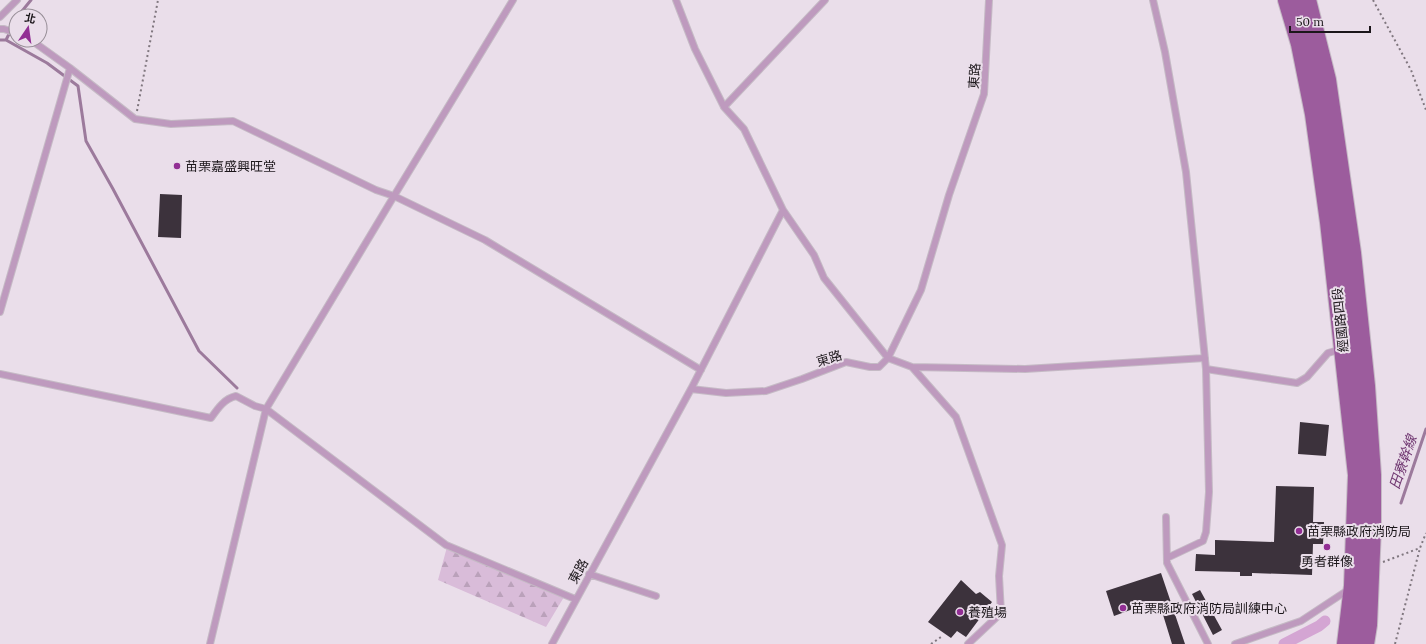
<svg xmlns="http://www.w3.org/2000/svg" width="1426" height="644" font-family="Lora,'Noto Sans TC',serif">
  <style>
    .forest { fill: url(#forest-firs) }
    .lines { fill: none; stroke-linecap: round; stroke-linejoin: round }
    .stream { stroke: #9c7a9c; stroke-width: 3 }
    .canal { stroke: #d4a5d3; stroke-width: 11 }
    .building { fill: #3c323c }
    .lane-casing { stroke: #c5bac5; stroke-width: 8 }
    .primary-casing { stroke: #c5bac5; stroke-width: 22 }
    .path { stroke: #80777f; stroke-width: 2; stroke-dasharray: 2 3; stroke-linecap: butt }
    .lane { stroke: #be9abe; stroke-width: 6 }
    .primary { stroke: #9c5c9d; stroke-width: 20 }
    .poi-dot { fill: #922e94; stroke: #eadeea; stroke-width: 1.5 }
    .labels { text-anchor: middle; stroke-width: 4; stroke-linejoin: round; paint-order: stroke }
    .street-label { font-size: 13px; fill: #1b161a; stroke: #eadeea }
    .poi-label { font-size: 13px; fill: #1b161a; stroke: #eadeea; text-anchor: start }
    .water-label { font-size: 14px; font-style: italic; fill: #703771; stroke: #eadeea }
  </style>
  <defs>
    <pattern id="forest-firs" width="22" height="20" patternUnits="userSpaceOnUse"><rect width="22" height="20" fill="#d9bcd9"/><path d="M5 1l3.5 6h-7zM16 11l3.5 6h-7z" fill="#baa1ba"/></pattern>
  </defs>
  <rect width="100%" height="100%" fill="#eadeea"/>
  <!-- forest -->
  <path class="forest" d="M447 547 564 597 546 627 438 580Z"/>
  <g class="lines">
    <!-- stream -->
    <path class="stream" d="M18 16 31 0
      M0 40H6L16 20
      M6 40 47 63 78 86 86 141 113 189 199 351 237 388
      M1401 503 1426 429"/>
    <!-- canal -->
    <path class="canal" d="M1284 644 1319 626 1325 621"/>
  </g>
  <!-- building -->
  <path class="building" d="M160 194 182 195 181 238 158 237Z
    M1300 422 1329 425 1326 456 1298 454Z
    M1276 486 1314 487 1313 522H1324L1323 544H1313L1312 575 1252 573V576H1240V572L1195 571 1196 554 1215 555V540L1274 542Z
    M1161 573 1185 644H1172L1160 605 1142 610 1141 606 1114 616 1106 591Z
    M961 580 976 594 980 592 992 602 966 637 957 631 951 638 928 622Z
    M1200 590 1222 630 1213 635 1192 594Z"/>
  <g class="lines">
    <defs>
      <path id="lane" d="M1153 0 1165 52 1186 172 1206 369 1209 492 1206 532 1203 541 1167 558
        M0 17 17 0
        M0 29H4L16 33
        M31 40 70 68 135 119 171 124 233 121 376 190 394 196 513 0
        M724 107 825 0
        M783 210 814 255 824 278 888 358 912 367 956 417 1002 545 999 576 1001 613 968 644
        M0 312 70 68
        M912 367 1025 369 1205 358
        M1206 369 1297 383 1307 377 1328 353 1342 349
        M0 374 211 418C218 408 224 399 236 396L255 406 266 409 446 545 575 599
        M691 389 726 393 766 391 802 379 846 362 870 367H879L888 358 921 290 949 195 984 94 989 0
        M1166 517 1167 563 1208 644
        M589 574 656 596
        M210 644 266 409 394 196 485 240 701 370
        M552 644 691 389 783 210 744 129 724 107 695 49 676 0
        M1235 644 1301 621 1348 590"/>
      <path id="primary" d="M1288 0 1301 44 1315 114 1330 222 1358 475 1354 586 1347 644
        M1306 0 1326 80 1351 253 1365 386 1371 475V528L1367 625 1364 644"/>
    </defs>
    <!-- lane casing -->
    <use href="#lane" class="lane-casing"/>
    <!-- primary casing -->
    <use href="#primary" class="primary-casing"/>
    <!-- path -->
    <path class="path" d="M1373 0 1411 70 1426 110
      M137 111 158 0
      M1383 562 1420 548 1426 533
      M931 644 941 637
      M1395 644 1420 548"/>
    <!-- lane -->
    <use href="#lane" class="lane"/>
    <!-- primary -->
    <use href="#primary" class="primary"/>
  </g>
  <!-- markers -->
  <g class="poi-dot">
    <circle cx="177" cy="166" r="4"/>
    <circle cx="1299" cy="531" r="4"/>
    <circle cx="1327" cy="547" r="4"/>
    <circle cx="1123" cy="608" r="4"/>
    <circle cx="960" cy="612" r="4"/>
  </g>
  <g class="labels">
    <!-- street labels -->
    <g class="street-label">
      <text transform="translate(974 76) rotate(-86)" y="5">東路</text>
      <text transform="translate(1340 320) rotate(-96)" y="5">經國路四段</text>
      <text transform="translate(829 358) rotate(-17)" y="5">東路</text>
      <text transform="translate(578 571) rotate(-61)" y="5">東路</text>
    </g>
    <!-- poi labels -->
    <g class="poi-label">
      <text x="185" y="171">苗栗嘉盛興旺堂</text>
      <text x="1307" y="536">苗栗縣政府消防局</text>
      <text x="1327" y="566" text-anchor="middle">勇者群像</text>
      <text x="1131" y="613">苗栗縣政府消防局訓練中心</text>
      <text x="968" y="617">養殖場</text>
    </g>
    <!-- water labels -->
    <g class="water-label">
      <text transform="translate(1403 462) rotate(-71)" y="5">田寮幹線</text>
    </g>
  </g>
  <!-- north arrow -->
  <g transform="translate(28 28) rotate(13)"><circle r="19" fill="#eadeea" stroke="#978e97"/>
  <path d="M0-3L7 15L0 10L-7 15Z" fill="#922e94"/>
  <text y="-6" font-size="11" font-weight="bold" text-anchor="middle" fill="#1b161a">北</text>
  </g>
  <!-- scale -->
  <path d="M1290 26v6h80v-6" fill="none" stroke="#1b161a" stroke-width="2"/>
  <text x="1296" y="26" font-size="12" fill="#1b161a" stroke="#eadeea" stroke-width="3" paint-order="stroke">50 m</text>
</svg>
